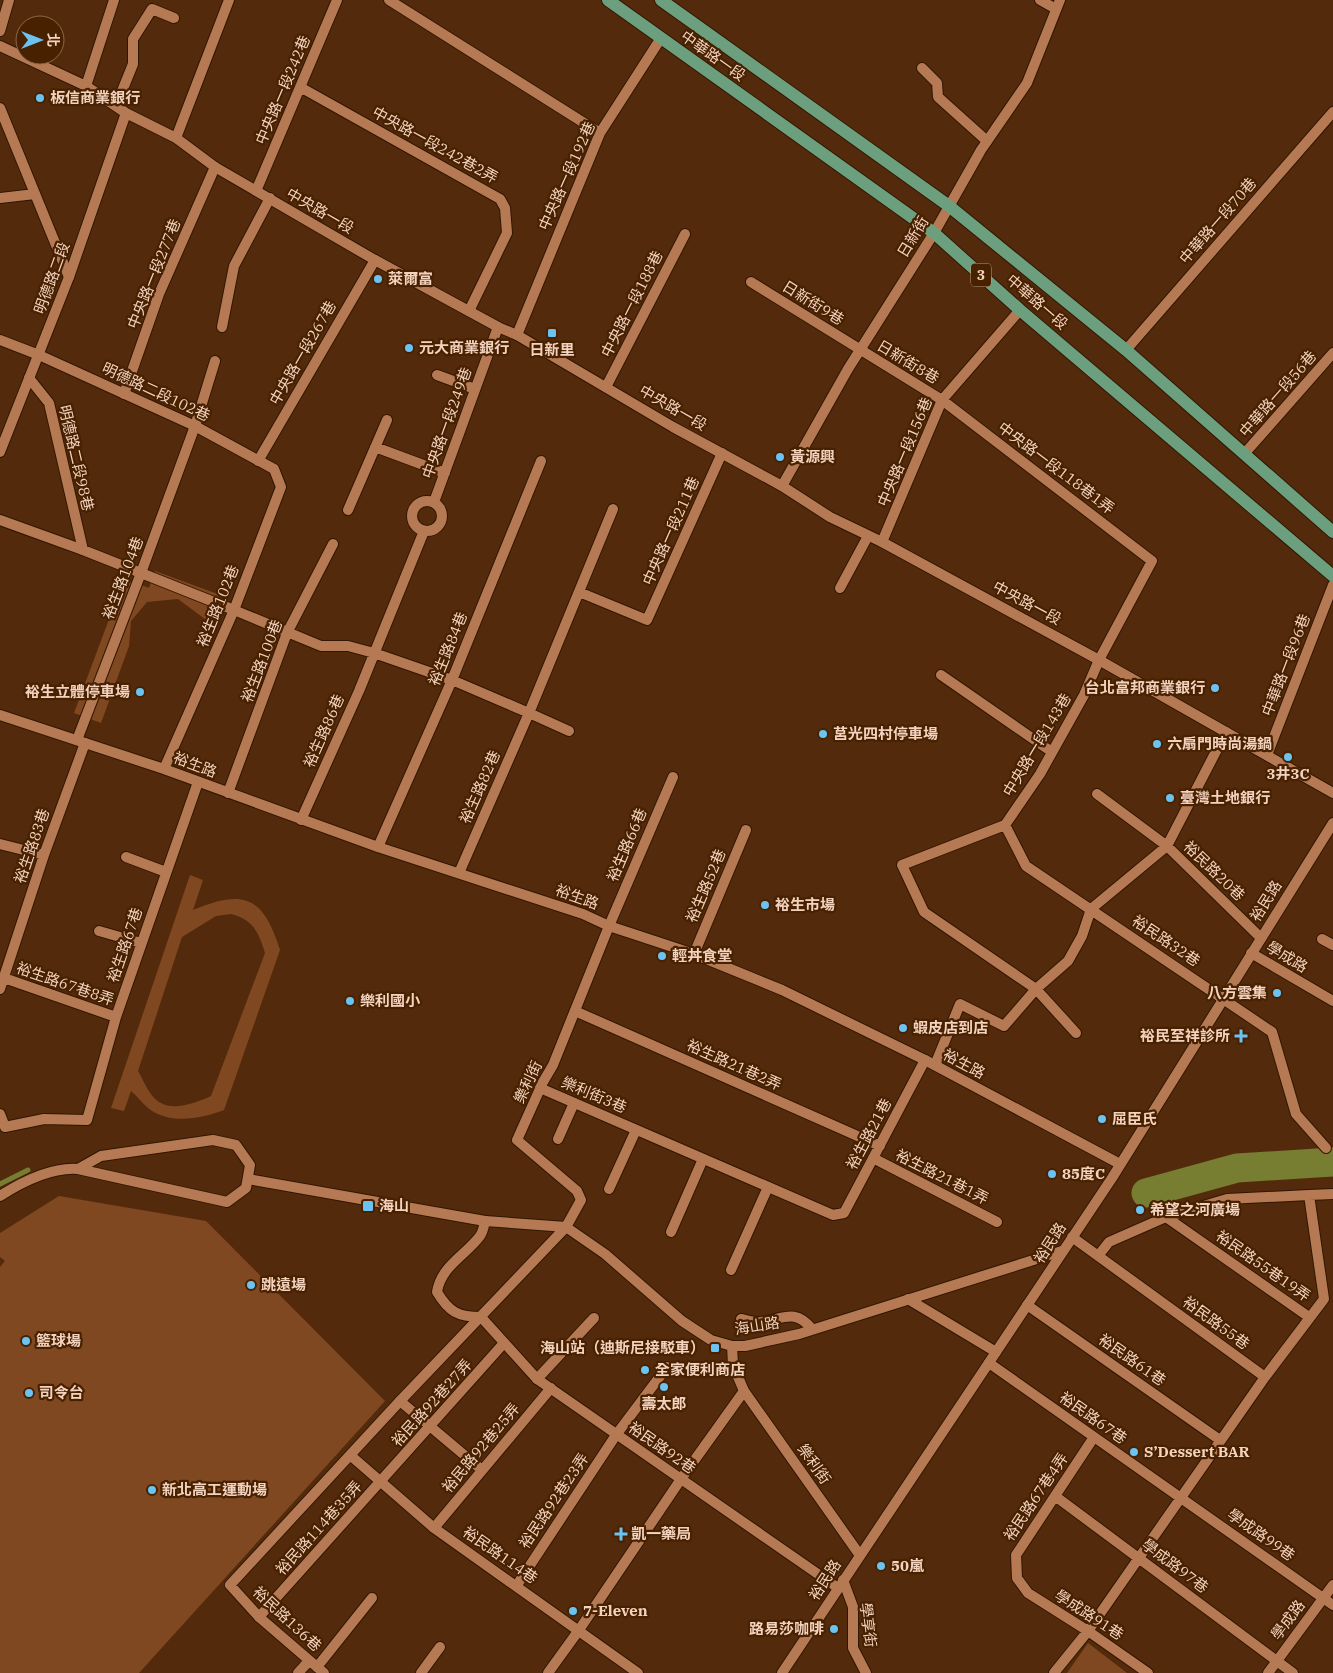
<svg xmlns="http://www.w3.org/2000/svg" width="1333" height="1673" font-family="'IBM Plex Serif','Noto Sans TC',serif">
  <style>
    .green { fill: #7f4821; fill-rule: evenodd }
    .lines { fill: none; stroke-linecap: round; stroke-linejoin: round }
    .stream { stroke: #777e31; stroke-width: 5 }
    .river { stroke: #777e31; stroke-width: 29 }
    .service-casing { stroke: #321602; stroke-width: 12 }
    .pedestrian-casing { stroke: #321602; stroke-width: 12 }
    .minor-casing { stroke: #321602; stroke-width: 12 }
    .tertiary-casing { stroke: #321602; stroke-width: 12 }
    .primary-casing { stroke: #321602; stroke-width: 14 }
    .service { stroke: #b57a53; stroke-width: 10 }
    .pedestrian { stroke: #b57a53; stroke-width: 10 }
    .minor { stroke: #b57a53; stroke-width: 10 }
    .tertiary { stroke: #b57a53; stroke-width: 10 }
    .primary { stroke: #6c9f7e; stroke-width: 12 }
    .poi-dot { fill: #6bc3f2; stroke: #482101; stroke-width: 2 }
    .labels { text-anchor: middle; stroke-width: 4.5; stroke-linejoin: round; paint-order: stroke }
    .shield { fill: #482101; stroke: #c09d85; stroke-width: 1 }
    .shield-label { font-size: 14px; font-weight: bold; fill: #f3d2be }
    .street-label { font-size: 15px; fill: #f3d2be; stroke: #482101 }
    .poi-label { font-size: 15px; font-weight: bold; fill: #f3d2be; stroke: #482101; text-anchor: start }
  </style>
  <rect width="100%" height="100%" fill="#532b0c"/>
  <!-- green -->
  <path class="green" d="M155 571 223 596 213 625 178 599 147 602 131 621 129 646 101 723 74 713 124 579 149 588Z
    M190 875 203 880 193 910C244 889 263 896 280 950L224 1110C200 1119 169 1125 148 1108 142 1103 137 1096 131 1091L124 1111 111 1108ZM231 914C253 919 259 933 265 953L211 1096C198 1102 175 1111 161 1103 150 1098 144 1081 138 1071L182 937 216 916Z
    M59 1196 206 1221 385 1401 139 1673H0V1267L5 1261 0 1257V1233Z
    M1088 1643 1127 1673H1067Z"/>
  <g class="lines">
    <!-- stream -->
    <path class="stream" d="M0 1184 28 1170"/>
    <!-- river -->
    <path class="river" d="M1146 1193 1237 1168 1333 1162"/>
    <defs>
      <path id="service" d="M389 0 600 133
        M1040 0 1056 9
        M0 31 9 0
        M922 68 937 83 938 97 987 141
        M86 86 114 0
        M300 87 500 199 505 208 507 233 469 311
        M116 106 133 64V39L152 9 174 18
        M0 108 69 277
        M176 138 229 0
        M256 191 337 0
        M0 198 35 194
        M751 282 942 400 1152 561 1099 660 1084 695 1040 774 1005 825 902 865 924 912 1036 989 1076 1033
        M222 327 234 266 270 198
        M517 335 600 133 661 38
        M0 340 39 355
        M1126 350 1333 112
        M29 378 49 403 83 550 141 573 195 426 215 361
        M606 387 685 234
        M124 394 159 294 215 167
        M375 447 445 473
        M1245 453 1333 353
        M258 461 375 260
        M412 516a15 15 0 1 1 30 0a15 15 0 1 1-30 0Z
        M434 502 498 327
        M348 510 387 420
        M882 542 942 400 1020 310
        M840 588 868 536
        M579 592 647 620 722 453
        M234 610 321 646H348L374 653 452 680 529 713 459 873
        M941 675 1052 752
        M569 731 529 713 613 509
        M1267 755 1333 585
        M228 793 287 633 333 544
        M1097 794 1167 846 1261 938
        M301 820 359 691 424 531
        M1005 825 1026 866 1272 1032 1296 1114 1326 1148
        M0 844 44 855
        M378 847 452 680 541 461
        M126 857 166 872
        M609 926 673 777
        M99 931 141 943
        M1322 939 1333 945
        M694 954 746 830
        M4 978 116 1017
        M0 989 44 855 85 743
        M575 1011 880 1146
        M935 1065 960 1004 1004 1026 1036 989 1068 961 1082 936 1091 909 1167 846 1226 732
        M540 1088 833 1215 844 1213 925 1060
        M0 1114 5 1127 44 1119 87 1120 116 1017 198 782
        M873 1158 997 1222
        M1309 1195 1333 1194
        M1166 1217 1227 1199 1309 1195 1324 1299
        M1072 1237 1265 1377 1324 1299
        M1098 1256 1109 1242 1166 1217 1309 1317
        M1027 1305 1220 1440
        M481 1317C458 1317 449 1312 437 1292 441 1266 465 1256 480 1236 483 1232 484 1226 485 1221
        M741 1319C747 1320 754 1323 761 1322 783 1319 795 1308 812 1329
        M989 1363 1333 1605
        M537 1379 594 1318
        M400 1401 482 1470
        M1094 1437 1016 1555 1017 1578 1028 1593 1088 1631 1148 1673
        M1055 1496 1293 1673
        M434 1528 551 1388
        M517 1585 616 1435 667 1367
        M259 1617 504 1343
        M579 1630 681 1479 744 1391
        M317 1667 372 1598
        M1054 1673 1088 1631 1265 1377"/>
      <path id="pedestrian" d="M0 520 83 550
        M77 740 141 573 234 610
        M558 1139 574 1103
        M248 1179 485 1221
        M609 1189 636 1130
        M671 1232 703 1159
        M731 1270 768 1187
        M908 1299 996 1352
        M548 1673 579 1630"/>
      <path id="minor" d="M39 355 195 426 274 469 281 487 234 610 164 769
        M437 375 475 389
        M782 486 848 369 934 233 981 150 1027 83 1060 0
        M0 715 164 769 378 847 583 914 609 926 694 954 782 990 925 1060 1120 1164
        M1251 953 1333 1001
        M0 1196C22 1182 52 1167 78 1169L227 1202 246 1188 250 1165 236 1145 213 1140 101 1156 78 1169
        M485 1221 566 1227 605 1254 682 1321 711 1340 732 1346H745L799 1334 1062 1251
        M481 1317 537 1379 838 1588
        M732 1346 733 1365 744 1391 859 1554
        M350 1455 434 1528 638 1673
        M843 1580 853 1607V1648L866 1673
        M298 1673 309 1661
        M324 1673 259 1617 230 1585 400 1401 566 1227 581 1200 577 1191 517 1140 543 1082 553 1065 609 926
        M421 1673 440 1647
        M1268 1673 1333 1585"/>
      <path id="tertiary" d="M0 46 86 86 126 113 176 138 215 167 375 260 498 327 517 335 673 427 782 486 830 517 882 542 1099 660 1333 793
        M0 452 69 277 126 113
        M782 1673 1112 1178 1333 823"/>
      <path id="primary" d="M608 0 934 233 1020 310 1333 576
        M661 0 949 206 1126 350 1333 532"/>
    </defs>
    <!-- service casing -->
    <use href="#service" class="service-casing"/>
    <!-- pedestrian casing -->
    <use href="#pedestrian" class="pedestrian-casing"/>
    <!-- minor casing -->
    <use href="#minor" class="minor-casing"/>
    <!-- tertiary casing -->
    <use href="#tertiary" class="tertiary-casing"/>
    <!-- primary casing -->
    <use href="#primary" class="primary-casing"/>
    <!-- service -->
    <use href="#service" class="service"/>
    <!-- pedestrian -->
    <use href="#pedestrian" class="pedestrian"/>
    <!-- minor -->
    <use href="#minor" class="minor"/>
    <!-- tertiary -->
    <use href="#tertiary" class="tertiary"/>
    <!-- primary -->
    <use href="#primary" class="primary"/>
  </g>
  <!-- markers -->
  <g class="poi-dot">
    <circle cx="40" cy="98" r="5"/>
    <circle cx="378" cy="279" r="5"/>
    <rect x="547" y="328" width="10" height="10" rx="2.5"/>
    <circle cx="409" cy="348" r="5"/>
    <circle cx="780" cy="457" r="5"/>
    <circle cx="1215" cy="688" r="5"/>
    <circle cx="140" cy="692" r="5"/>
    <circle cx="823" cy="734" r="5"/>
    <circle cx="1157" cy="744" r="5"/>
    <circle cx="1288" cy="757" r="5"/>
    <circle cx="1170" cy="798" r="5"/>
    <circle cx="765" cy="905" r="5"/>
    <circle cx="662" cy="956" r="5"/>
    <circle cx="1277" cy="993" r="5"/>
    <circle cx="350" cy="1001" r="5"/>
    <circle cx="903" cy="1028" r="5"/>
    <path d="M1238.5 1028.5h5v5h5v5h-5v5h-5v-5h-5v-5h5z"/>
    <circle cx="1102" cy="1119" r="5"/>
    <circle cx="1052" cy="1174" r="5"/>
    <rect x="362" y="1200" width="12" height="12" rx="2.5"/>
    <circle cx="1140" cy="1210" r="5"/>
    <circle cx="251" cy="1285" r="5"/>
    <circle cx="26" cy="1341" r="5"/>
    <rect x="710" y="1343" width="10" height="10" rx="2.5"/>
    <circle cx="645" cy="1370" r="5"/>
    <circle cx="664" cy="1387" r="5"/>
    <circle cx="29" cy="1393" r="5"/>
    <circle cx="1134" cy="1452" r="5"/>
    <circle cx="152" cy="1490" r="5"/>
    <path d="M618.5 1526.5h5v5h5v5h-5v5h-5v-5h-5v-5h5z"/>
    <circle cx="881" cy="1566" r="5"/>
    <circle cx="573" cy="1611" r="5"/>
    <circle cx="834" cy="1629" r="5"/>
  </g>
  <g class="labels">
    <!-- shield labels -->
    <rect class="shield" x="971" y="263.5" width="20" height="23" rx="4"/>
    <g class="shield-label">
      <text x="981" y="280">3</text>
    </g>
    <!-- street labels -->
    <g class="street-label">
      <text transform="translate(713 56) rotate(35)" y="5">中華路一段</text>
      <text transform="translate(283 90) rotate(-67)" y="5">中央路一段242巷</text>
      <text transform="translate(435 145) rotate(29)" y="5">中央路一段242巷2弄</text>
      <text transform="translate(567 176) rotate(-66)" y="5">中央路一段192巷</text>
      <text transform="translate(320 211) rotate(30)" y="5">中央路一段</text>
      <text transform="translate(1218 221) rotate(-49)" y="5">中華路一段70巷</text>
      <text transform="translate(913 237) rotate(-59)" y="5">日新街</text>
      <text transform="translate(154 274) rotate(-68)" y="5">中央路一段277巷</text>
      <text transform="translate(52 278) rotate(-70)" y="5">明德路二段</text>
      <text transform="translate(1037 302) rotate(41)" y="5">中華路一段</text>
      <text transform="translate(813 303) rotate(32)" y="5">日新街9巷</text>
      <text transform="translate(632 304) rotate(-63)" y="5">中央路一段188巷</text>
      <text transform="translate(303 353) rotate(-60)" y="5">中央路一段267巷</text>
      <text transform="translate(908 362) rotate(31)" y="5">日新街8巷</text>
      <text transform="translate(156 392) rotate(25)" y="5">明德路二段102巷</text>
      <text transform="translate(1278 394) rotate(-49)" y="5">中華路一段56巷</text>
      <text transform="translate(673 408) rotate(30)" y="5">中央路一段</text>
      <text transform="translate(447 423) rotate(-70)" y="5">中央路一段249巷</text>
      <text transform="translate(905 452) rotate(-67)" y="5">中央路一段156巷</text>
      <text transform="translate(76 458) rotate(77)" y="5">明德路二段98巷</text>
      <text transform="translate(1056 468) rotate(37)" y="5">中央路一段118巷1弄</text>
      <text transform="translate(671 531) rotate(-66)" y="5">中央路一段211巷</text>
      <text transform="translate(123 578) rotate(-69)" y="5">裕生路104巷</text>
      <text transform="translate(1027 603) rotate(28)" y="5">中央路一段</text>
      <text transform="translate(218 606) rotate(-68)" y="5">裕生路102巷</text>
      <text transform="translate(448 649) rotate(-68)" y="5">裕生路84巷</text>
      <text transform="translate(262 661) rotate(-69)" y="5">裕生路100巷</text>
      <text transform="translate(1286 665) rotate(-69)" y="5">中華路一段96巷</text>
      <text transform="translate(324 731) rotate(-66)" y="5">裕生路86巷</text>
      <text transform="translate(1037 745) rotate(-59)" y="5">中央路一段143巷</text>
      <text transform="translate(195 765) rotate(21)" y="5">裕生路</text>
      <text transform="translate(480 787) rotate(-66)" y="5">裕生路82巷</text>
      <text transform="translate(627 845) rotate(-67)" y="5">裕生路66巷</text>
      <text transform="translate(32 846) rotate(-71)" y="5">裕生路83巷</text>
      <text transform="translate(1214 871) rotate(44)" y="5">裕民路20巷</text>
      <text transform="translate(706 886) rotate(-67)" y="5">裕生路52巷</text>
      <text transform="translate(577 897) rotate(20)" y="5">裕生路</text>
      <text transform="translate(1266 901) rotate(-58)" y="5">裕民路</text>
      <text transform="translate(1166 941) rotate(34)" y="5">裕民路32巷</text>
      <text transform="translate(125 945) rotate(-71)" y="5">裕生路67巷</text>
      <text transform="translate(1287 957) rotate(31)" y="5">學成路</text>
      <text transform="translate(65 984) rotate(19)" y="5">裕生路67巷8弄</text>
      <text transform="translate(964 1064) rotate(28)" y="5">裕生路</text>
      <text transform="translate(734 1065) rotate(24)" y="5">裕生路21巷2弄</text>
      <text transform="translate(528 1082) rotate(-64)" y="5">樂利街</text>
      <text transform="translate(594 1095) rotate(23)" y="5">樂利街3巷</text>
      <text transform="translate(869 1134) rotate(-62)" y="5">裕生路21巷</text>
      <text transform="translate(942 1177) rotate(27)" y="5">裕生路21巷1弄</text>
      <text transform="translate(1050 1243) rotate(-57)" y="5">裕民路</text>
      <text transform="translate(1263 1266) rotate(35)" y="5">裕民路55巷19弄</text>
      <text transform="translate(1216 1323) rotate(36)" y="5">裕民路55巷</text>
      <text transform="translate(757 1326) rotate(-9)" y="5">海山路</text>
      <text transform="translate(1132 1360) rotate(35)" y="5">裕民路61巷</text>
      <text transform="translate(432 1403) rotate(-48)" y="5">裕民路92巷27弄</text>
      <text transform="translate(1093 1418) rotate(35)" y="5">裕民路67巷</text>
      <text transform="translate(481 1448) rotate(-50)" y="5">裕民路92巷25弄</text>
      <text transform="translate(662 1448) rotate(35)" y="5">裕民路92巷</text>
      <text transform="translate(814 1464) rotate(55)" y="5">樂利街</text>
      <text transform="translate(1036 1497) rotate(-56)" y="5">裕民路67巷4弄</text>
      <text transform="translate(554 1501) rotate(-56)" y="5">裕民路92巷23弄</text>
      <text transform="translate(319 1528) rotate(-48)" y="5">裕民路114巷35弄</text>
      <text transform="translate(1261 1535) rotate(35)" y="5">學成路99巷</text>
      <text transform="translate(500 1555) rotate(35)" y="5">裕民路114巷</text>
      <text transform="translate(1175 1566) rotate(37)" y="5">學成路97巷</text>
      <text transform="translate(825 1580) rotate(-57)" y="5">裕民路</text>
      <text transform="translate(1089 1615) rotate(33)" y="5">學成路91巷</text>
      <text transform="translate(287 1619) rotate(43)" y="5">裕民路136巷</text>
      <text transform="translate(1288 1620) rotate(-53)" y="5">學成路</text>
      <text transform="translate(868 1625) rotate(83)" y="5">學享街</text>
    </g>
    <!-- poi labels -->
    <g class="poi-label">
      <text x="50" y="103">板信商業銀行</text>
      <text x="388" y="284">萊爾富</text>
      <text x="419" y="353">元大商業銀行</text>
      <text x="552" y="355" text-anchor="middle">日新里</text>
      <text x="790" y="462">黃源興</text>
      <text x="1205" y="693" text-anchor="end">台北富邦商業銀行</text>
      <text x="130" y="697" text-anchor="end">裕生立體停車場</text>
      <text x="833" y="739">莒光四村停車場</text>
      <text x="1167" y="749">六扇門時尚湯鍋</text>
      <text x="1288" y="779" text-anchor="middle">3井3C</text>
      <text x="1180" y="803">臺灣土地銀行</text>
      <text x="775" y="910">裕生市場</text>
      <text x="672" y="961">輕丼食堂</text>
      <text x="1267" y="998" text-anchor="end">八方雲集</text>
      <text x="360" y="1006">樂利國小</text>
      <text x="913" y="1033">蝦皮店到店</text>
      <text x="1230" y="1041" text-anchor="end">裕民至祥診所</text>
      <text x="1112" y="1124">屈臣氏</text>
      <text x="1062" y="1179">85度C</text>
      <text x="379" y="1211">海山</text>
      <text x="1150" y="1215">希望之河廣場</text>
      <text x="261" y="1290">跳遠場</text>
      <text x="36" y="1346">籃球場</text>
      <text x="705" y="1353" text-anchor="end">海山站（迪斯尼接駁車）</text>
      <text x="655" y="1375">全家便利商店</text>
      <text x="39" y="1398">司令台</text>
      <text x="664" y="1409" text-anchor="middle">壽太郎</text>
      <text x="1144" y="1457">S’Dessert BAR</text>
      <text x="162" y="1495">新北高工運動場</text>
      <text x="631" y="1539">凱一藥局</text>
      <text x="891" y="1571">50嵐</text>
      <text x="583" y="1616">7-Eleven</text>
      <text x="824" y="1634" text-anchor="end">路易莎咖啡</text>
    </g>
  </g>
  <!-- north arrow -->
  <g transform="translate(40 40) rotate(90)"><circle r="24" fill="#482101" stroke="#8c684d"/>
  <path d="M0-4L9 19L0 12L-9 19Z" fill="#6bc3f2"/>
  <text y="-8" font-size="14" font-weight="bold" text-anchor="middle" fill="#f3d2be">北</text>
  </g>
</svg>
